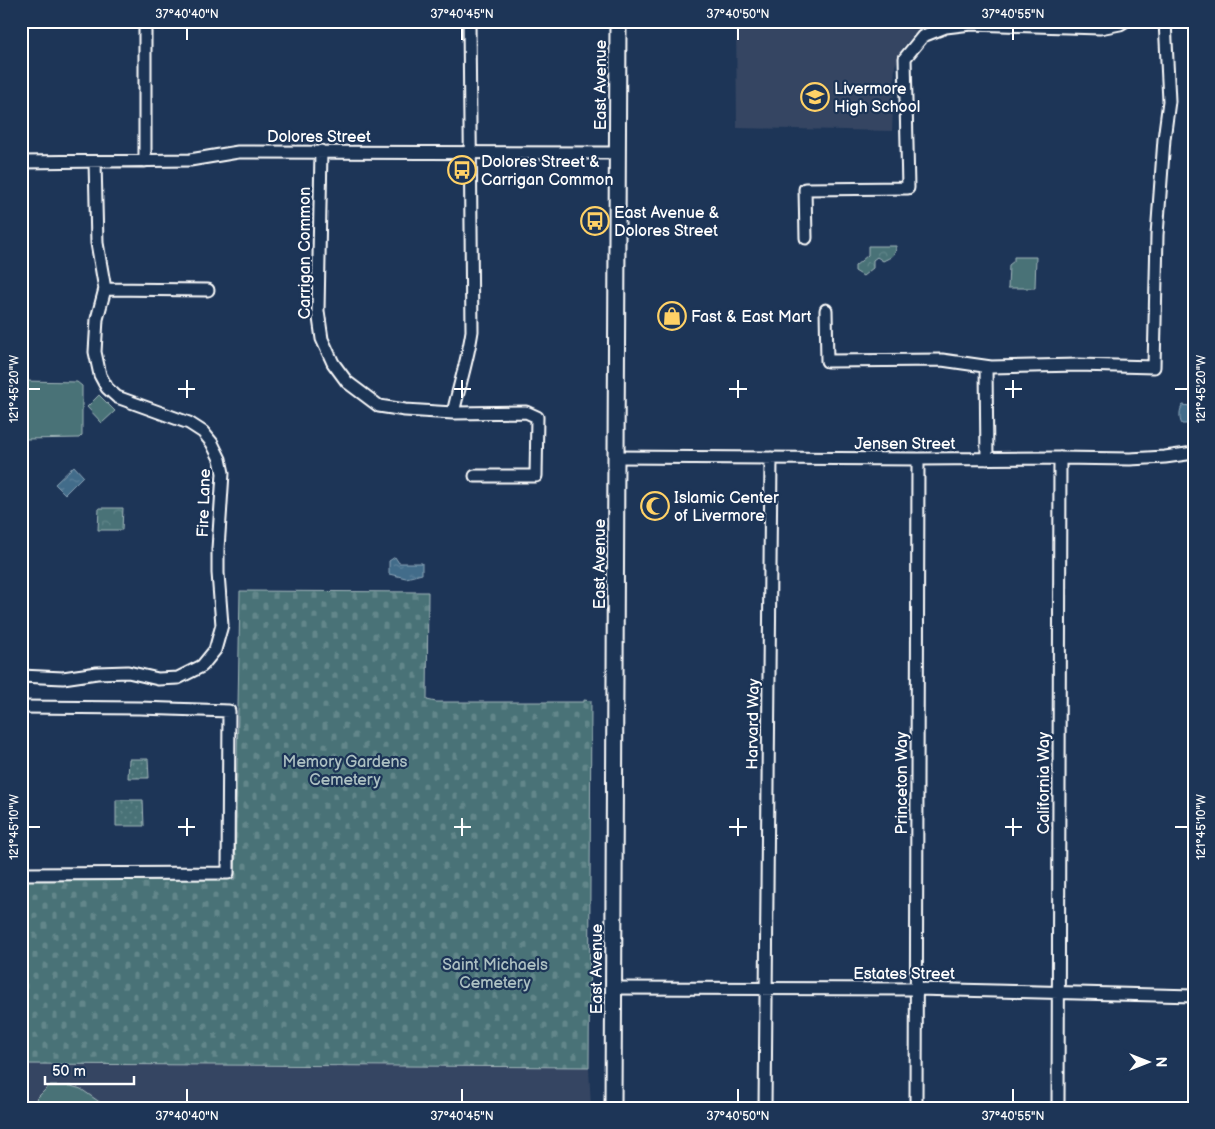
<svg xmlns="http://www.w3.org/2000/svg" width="1215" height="1129" font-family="'Balsamiq Sans',sans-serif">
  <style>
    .built { fill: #344562 }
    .cemetery { fill: url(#cemetery-stones); stroke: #a4b8bb }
    .park { fill: url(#park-crowns); stroke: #a4b8bb }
    .garden { fill: url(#garden-dots); stroke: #a4b8bb }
    .pitch { fill: #487277; stroke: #a4b8bb }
    .water { fill: url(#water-ripples); stroke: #8ea7b9 }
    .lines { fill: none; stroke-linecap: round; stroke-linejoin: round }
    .minor-casing { stroke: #fff; stroke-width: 15 }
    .secondary-casing { stroke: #fff; stroke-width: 19 }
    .minor { stroke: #1d3557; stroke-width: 11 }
    .secondary { stroke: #1d3557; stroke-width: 15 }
    .ticks { fill: none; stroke: #fff; stroke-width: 2 }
    .labels { text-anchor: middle; stroke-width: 4.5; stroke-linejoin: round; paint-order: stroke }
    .street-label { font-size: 16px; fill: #fff; stroke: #1d3557 }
    .poi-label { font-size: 16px; fill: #fff; stroke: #1d3557; text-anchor: start }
    .park-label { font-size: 16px; fill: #adc0c2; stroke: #1d3557 }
    .neatline { fill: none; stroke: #fff; stroke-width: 2 }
    .ticks-label { font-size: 12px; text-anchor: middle; fill: #fff }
  </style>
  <defs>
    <pattern id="cemetery-stones" width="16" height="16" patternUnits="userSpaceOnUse" patternTransform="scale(1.25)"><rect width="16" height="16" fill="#487277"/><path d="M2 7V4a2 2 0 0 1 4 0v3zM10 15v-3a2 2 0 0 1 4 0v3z" fill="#63878b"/></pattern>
    <pattern id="park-crowns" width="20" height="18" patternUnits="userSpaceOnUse" patternTransform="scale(1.25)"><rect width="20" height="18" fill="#487277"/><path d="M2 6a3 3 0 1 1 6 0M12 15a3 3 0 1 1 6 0" fill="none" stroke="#63878b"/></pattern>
    <pattern id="garden-dots" width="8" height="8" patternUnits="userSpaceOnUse" patternTransform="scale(1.25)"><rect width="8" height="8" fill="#487277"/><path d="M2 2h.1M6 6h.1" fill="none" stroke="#63878b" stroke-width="1.8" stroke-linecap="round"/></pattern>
    <pattern id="water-ripples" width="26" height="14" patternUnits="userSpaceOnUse" patternTransform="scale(1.25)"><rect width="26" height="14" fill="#426c8a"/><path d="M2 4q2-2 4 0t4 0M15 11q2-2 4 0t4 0" fill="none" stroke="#5e829c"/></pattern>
  </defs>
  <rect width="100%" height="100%" fill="#1d3557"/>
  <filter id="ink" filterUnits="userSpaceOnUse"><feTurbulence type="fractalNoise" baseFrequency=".02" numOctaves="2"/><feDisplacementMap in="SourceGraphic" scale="10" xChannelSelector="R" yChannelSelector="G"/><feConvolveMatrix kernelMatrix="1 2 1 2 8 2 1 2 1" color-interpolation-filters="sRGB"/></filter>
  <g filter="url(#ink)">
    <!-- built -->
    <path class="built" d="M736 21H944L922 26 903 47 895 66 892 131 737 128Z
      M21 1064 589 1067 591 1108H21Z"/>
    <!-- cemetery -->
    <path class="cemetery" d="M240 591 428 592 427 700 436 702H584V700L591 701 589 1067 21 1064V877L235 879Z"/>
    <!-- park -->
    <path class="park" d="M868 246H896C896 256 891 257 883 261L877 257 873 260V268L863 276 855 271V266L868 255Z
      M99 508H123L122 530H98Z"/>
    <!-- garden -->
    <path class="garden" d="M129 759H148L149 778H128Z
      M116 800H143L144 826H116Z"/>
    <!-- pitch -->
    <path class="pitch" d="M1014 257H1036L1035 288H1008L1009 265 1014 261Z
      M23 381 77 382 82 386V435L79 438 25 439 21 435V383Z
      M99 395 115 411 102 423 87 407Z
      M49 1086H71L81 1089 108 1108H34V1101Z"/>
    <!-- water -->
    <path class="water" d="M1183 405 1190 406V420L1186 424H1182C1179 420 1179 409 1183 405Z
      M74 466 83 476 65 494 55 484Z
      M395 557 399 563H422V574L406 578 389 574V561Z"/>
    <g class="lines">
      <defs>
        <path id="minor" d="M321 151 318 311 322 339 333 363 347 382 379 406 405 410 453 413 526 412 537 417 536 476H475
          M145 161V21
          M21 162 190 160 238 152 618 153
          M806 238 805 189 908 188 905 58 923 36 946 27 971 24 1100 28 1120 24 1125 21
          M105 289 208 290
          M826 310 827 361 942 360 991 367 1078 365 1154 367 1157 235 1164 139 1169 101 1165 21
          M986 367 987 459
          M453 413C459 386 468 359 472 331L469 21
          M616 457 918 459 1060 458 1130 459 1165 457 1194 453
          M21 676 63 678 97 673 128 672 158 679 178 678 202 666 215 650 222 625 218 573V549L223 473 220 459 212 443 203 432 189 423 117 397 107 388 100 375 95 352 97 319 105 289 97 243 95 162
          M21 707 140 708 229 711 228 873 21 874
          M613 988 917 989 1194 996
          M765 1108 771 458
          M916 1108 918 459
          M1058 1108 1060 458"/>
        <path id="secondary" d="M613 1108 618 21"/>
      </defs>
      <!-- minor casing -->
      <use href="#minor" class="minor-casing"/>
      <!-- secondary casing -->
      <use href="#secondary" class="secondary-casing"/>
      <!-- minor -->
      <use href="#minor" class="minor"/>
      <!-- secondary -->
      <use href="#secondary" class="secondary"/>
    </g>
  </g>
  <!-- ticks -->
  <path class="ticks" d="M187 28V40M462 28V40M738 28V40M1013 28V40M187 380V398M462 380V398M738 380V398M1013 380V398M28 389H40M178 389H195M454 389H471M729 389H747M1005 389H1022M1175 389H1188M187 818V836M462 818V836M738 818V836M1013 818V836M28 827H40M178 827H195M454 827H471M729 827H747M1005 827H1022M1175 827H1188M187 1089V1102M462 1089V1102M738 1089V1102M1013 1089V1102"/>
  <!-- icons -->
  <defs>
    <symbol id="school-ring" viewBox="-11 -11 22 22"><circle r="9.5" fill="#1d3557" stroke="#ffd166" stroke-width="1.5"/><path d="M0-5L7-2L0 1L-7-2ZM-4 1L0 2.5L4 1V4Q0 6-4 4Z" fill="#ffd166"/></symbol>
    <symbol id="bus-ring" viewBox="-11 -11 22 22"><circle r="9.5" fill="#1d3557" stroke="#ffd166" stroke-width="1.5"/><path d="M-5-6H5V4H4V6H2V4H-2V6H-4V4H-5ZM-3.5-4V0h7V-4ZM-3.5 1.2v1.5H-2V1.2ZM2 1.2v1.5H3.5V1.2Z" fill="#ffd166"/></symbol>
    <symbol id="shop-ring" viewBox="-11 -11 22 22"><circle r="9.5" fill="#1d3557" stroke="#ffd166" stroke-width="1.5"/><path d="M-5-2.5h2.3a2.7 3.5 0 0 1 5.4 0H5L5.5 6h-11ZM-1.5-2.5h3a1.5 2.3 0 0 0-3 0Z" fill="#ffd166"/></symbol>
    <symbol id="mosque-ring" viewBox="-11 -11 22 22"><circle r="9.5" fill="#1d3557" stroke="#ffd166" stroke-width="1.5"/><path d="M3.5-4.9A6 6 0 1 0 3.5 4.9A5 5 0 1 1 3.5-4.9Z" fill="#ffd166"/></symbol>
  </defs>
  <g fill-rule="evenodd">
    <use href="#school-ring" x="799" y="81" width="32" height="32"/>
    <use href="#bus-ring" x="446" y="154" width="32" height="32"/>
    <use href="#bus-ring" x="579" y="205" width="32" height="32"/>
    <use href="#shop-ring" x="656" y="300" width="32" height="32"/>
    <use href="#mosque-ring" x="639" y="490" width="32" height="32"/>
  </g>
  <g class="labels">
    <!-- street labels -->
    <g class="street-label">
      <text transform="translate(600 85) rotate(-90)" y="6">East Avenue</text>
      <text x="319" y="142">Dolores Street</text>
      <text transform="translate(304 253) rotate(-90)" y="6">Carrigan Common</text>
      <text x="905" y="449">Jensen Street</text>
      <text transform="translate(203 503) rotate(-88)" y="6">Fire Lane</text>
      <text transform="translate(599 564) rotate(-90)" y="6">East Avenue</text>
      <text transform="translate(752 724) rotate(-89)" y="6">Harvard Way</text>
      <text transform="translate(901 783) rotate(-90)" y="6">Princeton Way</text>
      <text transform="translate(1043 783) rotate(-90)" y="6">California Way</text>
      <text transform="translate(596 969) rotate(-90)" y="6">East Avenue</text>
      <text x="904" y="979">Estates Street</text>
    </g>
    <!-- poi labels -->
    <g class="poi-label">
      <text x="834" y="94">Livermore<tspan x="834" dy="18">High School</tspan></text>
      <text x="481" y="167">Dolores Street &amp;<tspan x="481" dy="18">Carrigan Common</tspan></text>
      <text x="614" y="218">East Avenue &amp;<tspan x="614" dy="18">Dolores Street</tspan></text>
      <text x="691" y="322">Fast &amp; East Mart</text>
      <text x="674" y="503">Islamic Center<tspan x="674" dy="18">of Livermore</tspan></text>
    </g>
    <!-- park labels -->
    <g class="park-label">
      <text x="345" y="767">Memory Gardens<tspan x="345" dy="18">Cemetery</tspan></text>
      <text x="495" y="970">Saint Michaels<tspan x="495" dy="18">Cemetery</tspan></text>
    </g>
  </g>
  <!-- margin -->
  <rect width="1215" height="1129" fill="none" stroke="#1d3557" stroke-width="55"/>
  <!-- north arrow -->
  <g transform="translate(1148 1062) rotate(90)" stroke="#1d3557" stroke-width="4" paint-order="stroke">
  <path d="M0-4L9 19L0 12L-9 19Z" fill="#ffffff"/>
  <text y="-8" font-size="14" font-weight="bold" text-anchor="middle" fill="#ffffff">N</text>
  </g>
  <!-- scale -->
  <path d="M45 1076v8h89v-8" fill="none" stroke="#ffffff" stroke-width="2.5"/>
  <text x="52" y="1076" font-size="15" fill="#ffffff" stroke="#1d3557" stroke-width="4" paint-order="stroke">50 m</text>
  <rect x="28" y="28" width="1160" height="1074" class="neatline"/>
  <g class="ticks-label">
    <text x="187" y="18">37°40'40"N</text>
    <text x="462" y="18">37°40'45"N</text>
    <text x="738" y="18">37°40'50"N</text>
    <text x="1013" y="18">37°40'55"N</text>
    <text transform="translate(1201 389) rotate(-90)" y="4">121°45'20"W</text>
    <text transform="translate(14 389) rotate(-90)" y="4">121°45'20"W</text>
    <text transform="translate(1201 827) rotate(-90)" y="4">121°45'10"W</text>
    <text transform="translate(14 827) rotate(-90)" y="4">121°45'10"W</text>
    <text x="187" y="1120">37°40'40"N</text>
    <text x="462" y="1120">37°40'45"N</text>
    <text x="738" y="1120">37°40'50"N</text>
    <text x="1013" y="1120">37°40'55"N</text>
  </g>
</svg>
